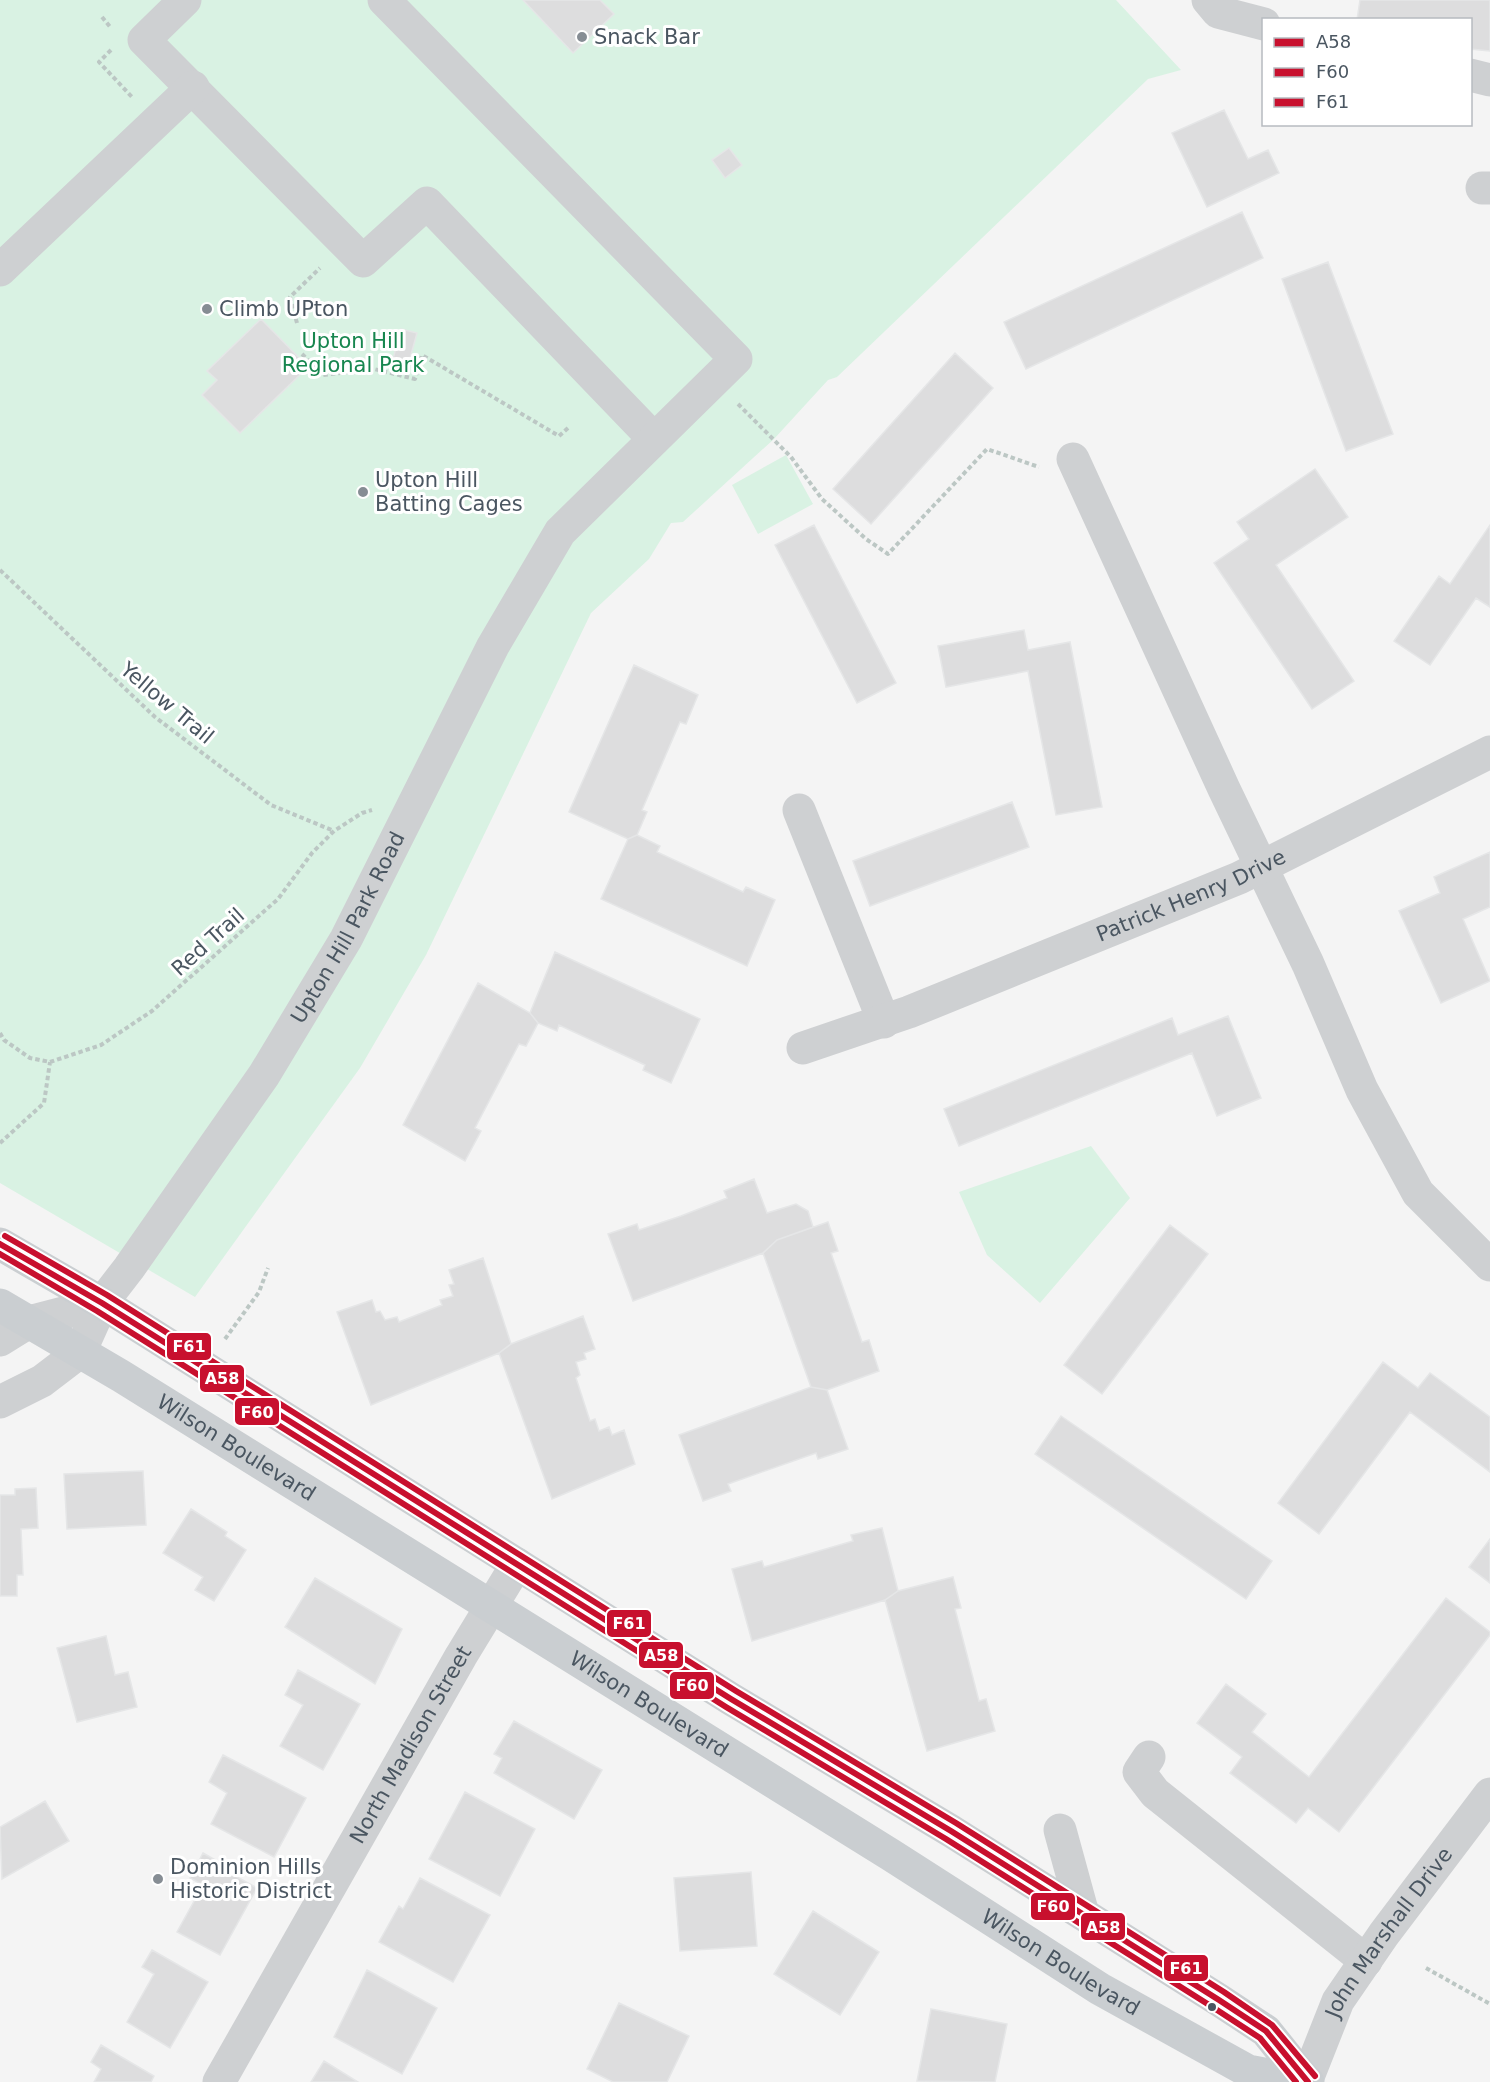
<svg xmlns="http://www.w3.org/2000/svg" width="1490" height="2082" font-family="'DejaVu Sans',sans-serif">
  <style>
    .green { fill: #d9f2e3 }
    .building { fill: #ddddde; stroke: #e5e6e7; stroke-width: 1.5 }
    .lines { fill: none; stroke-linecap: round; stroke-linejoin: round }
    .path { stroke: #bcc7c4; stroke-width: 4; stroke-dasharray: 4.5 3; stroke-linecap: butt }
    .minor { stroke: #ced0d2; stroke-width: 33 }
    .major { stroke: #caced1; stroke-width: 33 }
    .bus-1-casing { stroke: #fff; stroke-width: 10 }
    .bus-2-casing { stroke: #fff; stroke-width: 10 }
    .bus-3-casing { stroke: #fff; stroke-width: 10 }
    .bus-1 { stroke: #c8102e; stroke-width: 6 }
    .bus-2 { stroke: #c8102e; stroke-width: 6 }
    .bus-3 { stroke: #c8102e; stroke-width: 6 }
    .poi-dot { fill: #868d94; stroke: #fff; stroke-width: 2 }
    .bus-dot { fill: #4a5661; stroke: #fff; stroke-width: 2 }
    .labels { text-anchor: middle; stroke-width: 6; stroke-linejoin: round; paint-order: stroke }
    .poi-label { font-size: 21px; fill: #4a5661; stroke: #fff; text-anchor: start }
    .park-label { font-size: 21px; fill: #17864f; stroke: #fff }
    .street-label { font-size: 21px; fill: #4a5661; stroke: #fff }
    .line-badge { stroke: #fff; stroke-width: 2 }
    .badge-label { font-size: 16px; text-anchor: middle; font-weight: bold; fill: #fff }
  </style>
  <rect width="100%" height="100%" fill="#f4f4f4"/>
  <!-- green -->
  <path class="green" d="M0 0H1116L1181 70 1148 79 837 377 828 380 774 439 683 522 671 523 649 559 591 613 426 955 360 1068 195 1297 0 1183Z
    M786 455 813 504 758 534 732 485Z
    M1091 1146 1130 1198 1040 1303 987 1255 959 1192Z"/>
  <!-- building -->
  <path class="building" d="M523 0H600L614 14 573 53Z
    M1360 0H1490V51L1470 49V20H1357Z
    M1224 110 1248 159 1268 150 1279 173 1207 207 1172 133Z
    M729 148 742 165 725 178 712 160Z
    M1242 212 1263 258 1026 369 1004 322Z
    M1328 262 1393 434 1346 451 1282 279Z
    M261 319 308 367 240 433 202 395 217 380 207 371Z
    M401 329 417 333 409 362 393 359Z
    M955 353 993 388 871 524 833 489Z
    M1315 469 1348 517 1276 565 1354 681 1312 709 1214 563 1249 539 1237 522Z
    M814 525 896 683 857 703 775 545Z
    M1490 525V607L1476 598 1430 665 1394 641 1439 576 1450 584Z
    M1024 630 1028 650 1070 642 1102 807 1056 815 1028 671 946 687 938 646Z
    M634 665 698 695 686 724 680 722 642 810 647 812 637 835 628 839 569 812Z
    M1012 802 1029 847 870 906 853 861Z
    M637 835 660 846 657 852 743 892 746 887 775 900 747 966 601 899 628 839Z
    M1490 852V907L1463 919 1490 981 1441 1003 1399 911 1440 893 1434 877Z
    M555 952 700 1019 671 1083 643 1070 645 1065 559 1025 557 1031 538 1023 530 1013Z
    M478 983 530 1013 538 1023 526 1046 519 1044 475 1128 481 1131 465 1161 403 1125Z
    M1228 1016 1261 1098 1217 1116 1192 1053 959 1146 944 1109 1172 1018 1178 1035Z
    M754 1179 767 1213 796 1204 808 1211 813 1227 777 1240 763 1253 633 1301 608 1234 637 1224 639 1230 681 1216 727 1198 724 1191Z
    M828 1222 838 1251 831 1253 862 1342 869 1340 879 1371 827 1390 811 1387 763 1253 777 1240Z
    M1170 1225 1208 1254 1102 1394 1064 1365Z
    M483 1258 511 1344 499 1353 371 1405 337 1312 372 1300 376 1312 380 1311 385 1320 397 1317 399 1322 442 1305 440 1300 453 1296 449 1285 454 1284 449 1270Z
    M583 1316 595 1349 584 1353 586 1359 576 1362 580 1375 576 1378 590 1421 595 1419 599 1431 609 1427 612 1435 624 1430 635 1464 552 1499 499 1353 511 1344Z
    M1383 1362 1418 1388 1430 1373 1490 1417V1472L1410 1412 1319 1534 1278 1503Z
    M811 1387 827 1390 848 1449 818 1459 816 1453 728 1484 731 1491 703 1501 679 1435Z
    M1061 1416 1272 1561 1246 1599 1035 1454Z
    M143 1471 146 1525 67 1529 64 1474Z
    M36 1488 38 1528 21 1529 23 1575H17V1596H0V1495H15V1489Z
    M191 1509 227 1532 225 1536 246 1550 214 1601 195 1590 203 1577 163 1553Z
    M882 1528 898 1591 885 1600 752 1641 732 1569 762 1561 764 1567 853 1541 851 1535Z
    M1490 1539V1583L1469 1567Z
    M953 1577 961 1608 955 1609 979 1701 986 1699 995 1731 927 1751 885 1600 898 1591Z
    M315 1578 402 1629 375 1684 285 1627Z
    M1446 1598 1490 1632V1635L1339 1832 1308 1808 1296 1823 1230 1773 1242 1757 1197 1723 1226 1684 1266 1714 1252 1732 1309 1777Z
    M106 1636 115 1675 128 1672 137 1707 77 1722 57 1648Z
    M298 1670 360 1704 323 1770 280 1746 303 1705 285 1695Z
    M514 1721 602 1770 574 1819 494 1773 502 1758 494 1754Z
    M223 1755 306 1798 274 1857 211 1824 227 1793 209 1782Z
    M465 1792 535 1829 500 1896 429 1859Z
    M45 1801 69 1841 2 1879 0 1827Z
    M203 1853 219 1862 217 1866 257 1888 220 1955 177 1932 203 1885 190 1878Z
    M751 1872 757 1946 680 1951 674 1878Z
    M420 1878 490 1915 453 1982 379 1942 399 1906 403 1909Z
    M813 1911 879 1952 840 2015 774 1974Z
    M152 1950 208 1982 170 2048 127 2022 154 1974 142 1967Z
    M367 1970 437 2008 402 2074 334 2037Z
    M619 2003 689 2036 667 2082H613L587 2069Z
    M931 2009 1007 2024 995 2082 917 2081Z
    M101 2045 154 2076 151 2082H94L101 2069 91 2062Z
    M324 2061 358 2082H311Z"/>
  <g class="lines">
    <!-- path -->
    <path class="path" d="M102 17 111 28
      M111 50 99 62 132 97
      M297 323 290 297 320 268
      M302 354 323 375 374 369 415 379 422 355 559 436 569 427
      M738 404 791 457 822 499 866 539 888 554 987 449 1039 467
      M0 570 155 717 271 805 334 831
      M0 1033 4 1040 30 1058 50 1062 101 1045 152 1011 278 899 312 853 334 831 362 813 372 810
      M0 1143 44 1103 50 1062
      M225 1339 259 1292 268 1268
      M1426 1968 1490 2004"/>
    <!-- minor -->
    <g class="minor">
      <path d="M185 0 144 40 363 261 427 203 654 439"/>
      <path d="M1208 0 1218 12 1264 24"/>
      <path d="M1470 75 1490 80"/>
      <path d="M1482 188H1490"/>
      <path d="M0 270 193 87"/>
      <path d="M1073 459 1224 789 1308 964 1362 1090 1418 1193 1490 1265"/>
      <path d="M799 810 884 1022"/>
      <path id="s1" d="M803 1048 909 1012 1239 878 1490 752"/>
      <path d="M0 1340 29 1322 102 1303"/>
      <path id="s2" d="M0 1402 42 1381 80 1352 102 1303 129 1268 264 1075 346 939 493 646 560 532 736 359 384 0"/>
      <path d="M1149 1757 1139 1772 1155 1793 1366 1961"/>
      <path d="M1060 1830 1083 1914"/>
      <path id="s3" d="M219 2082 461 1656 517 1564"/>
      <path id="s4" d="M1306 2082 1338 2001 1384 1934 1490 1794"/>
    </g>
    <!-- major -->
    <g class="major">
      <path d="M0 1244 102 1303 731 1699 951 1831 1219 2000 1266 2031 1306 2081"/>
      <path id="s5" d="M0 1305 121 1376 891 1855 1100 1989 1248 2071 1308 2082"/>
    </g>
    <defs>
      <path id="bus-1" d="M0 1244 102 1303 731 1699 951 1831 1219 2000 1266 2031 1308 2082"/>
      <path id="bus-2" d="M0 1254 97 1311 726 1707 946 1839 1214 2008 1260 2038 1296 2082"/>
      <path id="bus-3" d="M5 1236 107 1295 736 1691 956 1823 1224 1992 1272 2025 1315 2076"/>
    </defs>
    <!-- bus-1 casing -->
    <use href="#bus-1" class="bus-1-casing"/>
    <!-- bus-2 casing -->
    <use href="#bus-2" class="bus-2-casing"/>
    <!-- bus-3 casing -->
    <use href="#bus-3" class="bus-3-casing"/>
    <!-- bus-1 -->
    <use href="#bus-1" class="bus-1"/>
    <!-- bus-2 -->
    <use href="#bus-2" class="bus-2"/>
    <!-- bus-3 -->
    <use href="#bus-3" class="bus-3"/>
  </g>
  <!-- markers -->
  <g class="poi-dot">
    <circle cx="582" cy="37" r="6"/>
    <circle cx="207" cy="309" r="6"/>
    <circle cx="363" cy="492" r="6"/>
    <circle cx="158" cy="1879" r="6"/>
  </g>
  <circle class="bus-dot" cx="1212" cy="2007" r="5"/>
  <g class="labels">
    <!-- poi labels -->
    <g class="poi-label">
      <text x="594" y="44">Snack Bar</text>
      <text x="219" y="316">Climb UPton</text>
      <text x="375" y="487">Upton Hill<tspan x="375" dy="24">Batting Cages</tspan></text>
      <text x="170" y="1874">Dominion Hills<tspan x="170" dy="24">Historic District</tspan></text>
    </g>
    <!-- park labels -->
    <g class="park-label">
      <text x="353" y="348">Upton Hill<tspan x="353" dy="24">Regional Park</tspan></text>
    </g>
    <!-- street labels -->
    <g class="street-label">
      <text transform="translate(167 703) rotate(40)" y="7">Yellow Trail</text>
      <text dy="7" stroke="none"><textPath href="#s1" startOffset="417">Patrick Henry Drive</textPath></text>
      <text dy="7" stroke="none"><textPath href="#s2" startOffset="598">Upton Hill Park Road</textPath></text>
      <text transform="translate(208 942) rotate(-42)" y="7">Red Trail</text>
      <text dy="7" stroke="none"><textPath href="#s5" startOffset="276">Wilson Boulevard</textPath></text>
      <text dy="7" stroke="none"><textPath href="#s5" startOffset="762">Wilson Boulevard</textPath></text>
      <text dy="7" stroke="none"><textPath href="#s3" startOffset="388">North Madison Street</textPath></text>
      <text dy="7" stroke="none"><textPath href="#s4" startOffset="172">John Marshall Drive</textPath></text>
      <text dy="7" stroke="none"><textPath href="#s5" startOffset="1248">Wilson Boulevard</textPath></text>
    </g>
  </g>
  <g class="line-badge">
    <rect x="166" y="1332" width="46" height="29" rx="6" fill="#c8102e"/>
    <rect x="199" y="1364" width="46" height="29" rx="6" fill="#c8102e"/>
    <rect x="234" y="1397" width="46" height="29" rx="6" fill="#c8102e"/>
    <rect x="606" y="1609" width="46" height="29" rx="6" fill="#c8102e"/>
    <rect x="638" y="1641" width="46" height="28" rx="6" fill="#c8102e"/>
    <rect x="669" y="1671" width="46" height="29" rx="6" fill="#c8102e"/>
    <rect x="1030" y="1892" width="46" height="29" rx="6" fill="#c8102e"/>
    <rect x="1080" y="1912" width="46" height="29" rx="6" fill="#c8102e"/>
    <rect x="1163" y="1954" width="46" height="28" rx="6" fill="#c8102e"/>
  </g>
  <g class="badge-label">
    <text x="189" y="1352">F61</text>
    <text x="222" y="1384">A58</text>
    <text x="257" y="1418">F60</text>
    <text x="629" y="1629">F61</text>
    <text x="661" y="1661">A58</text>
    <text x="692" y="1691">F60</text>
    <text x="1053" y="1912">F60</text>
    <text x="1103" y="1933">A58</text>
    <text x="1186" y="1974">F61</text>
  </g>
  <!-- legend -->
  <rect x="1262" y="18" width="210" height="108" fill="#ffffff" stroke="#b7bbc0" stroke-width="1.5"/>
  <rect x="1274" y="38" width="30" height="9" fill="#c8102e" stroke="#b7bbc0" stroke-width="1.5"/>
  <text x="1316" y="48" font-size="18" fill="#4a5661">A58</text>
  <rect x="1274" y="68" width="30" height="9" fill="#c8102e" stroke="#b7bbc0" stroke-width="1.5"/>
  <text x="1316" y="78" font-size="18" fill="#4a5661">F60</text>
  <rect x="1274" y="98" width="30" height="9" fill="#c8102e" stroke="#b7bbc0" stroke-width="1.5"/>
  <text x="1316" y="108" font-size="18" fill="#4a5661">F61</text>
</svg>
